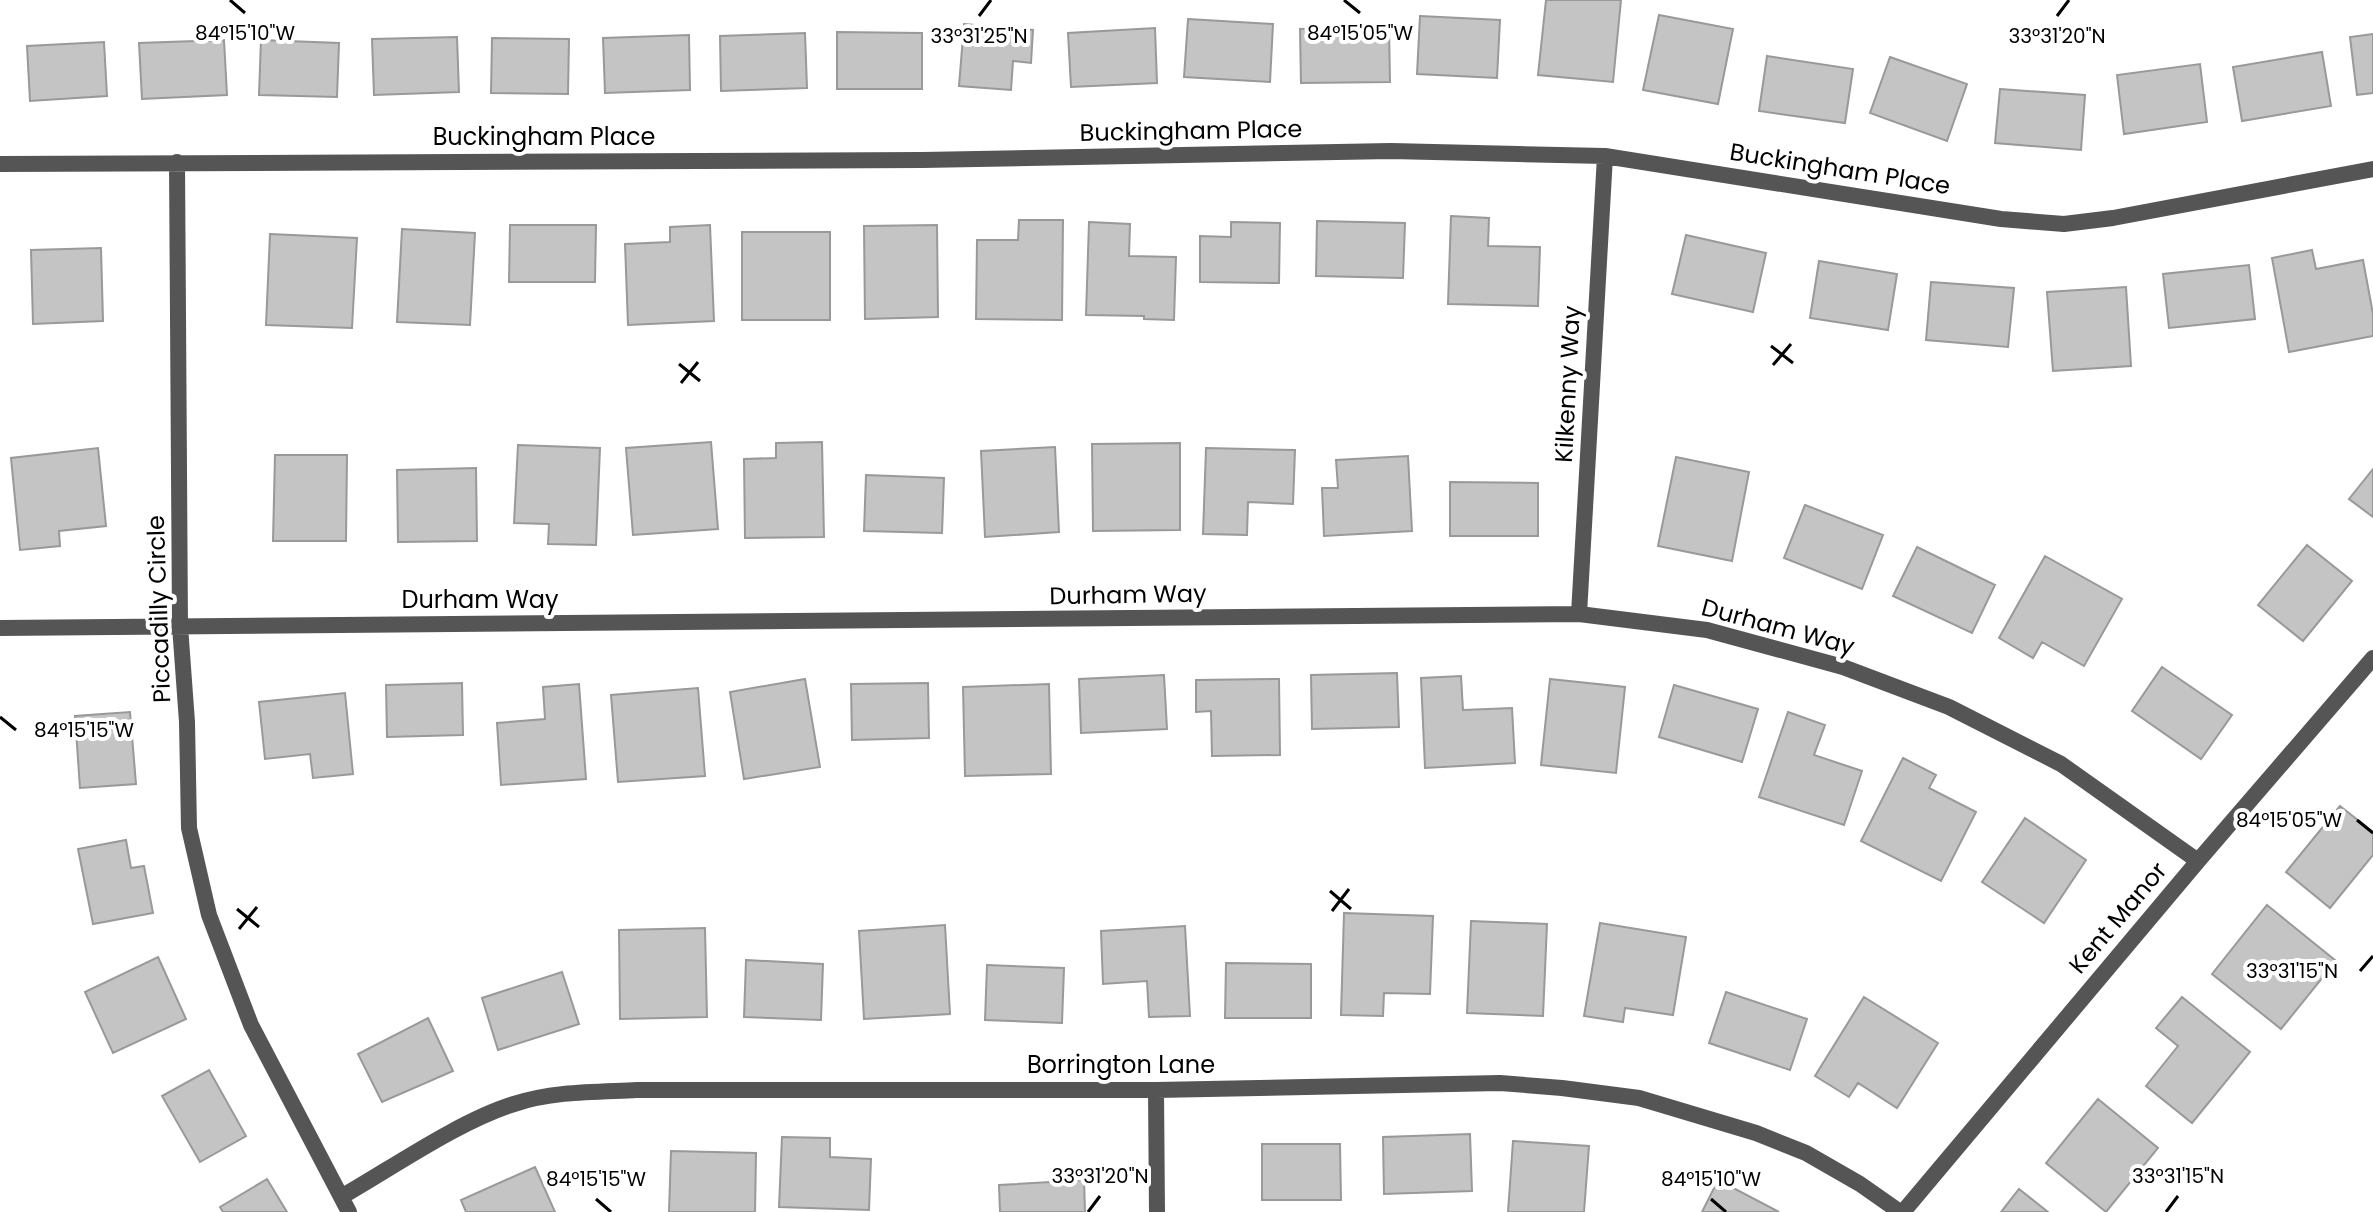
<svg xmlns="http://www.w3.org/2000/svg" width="2373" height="1212" font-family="Poppins,sans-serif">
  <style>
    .building { fill: #c4c4c4; stroke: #999; stroke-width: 2 }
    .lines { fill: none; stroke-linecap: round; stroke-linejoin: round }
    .street { stroke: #555; stroke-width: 16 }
    .ticks { fill: none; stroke: #000; stroke-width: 3 }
    .labels { text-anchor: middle; stroke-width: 8; stroke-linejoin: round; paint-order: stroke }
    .street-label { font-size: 24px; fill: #000; stroke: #fff }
    .ticks-label { font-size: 20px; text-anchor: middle; fill: #000; stroke: #fff; stroke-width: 8; stroke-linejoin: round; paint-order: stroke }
  </style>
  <rect width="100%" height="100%" fill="#fff"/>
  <!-- building -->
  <path class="building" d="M1546 0H1621L1613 82 1538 75Z
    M1659 15 1733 29 1718 104 1643 90Z
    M1420 16 1500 20 1497 78 1417 74Z
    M1188 19 1273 24 1270 82 1184 77Z
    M964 24 1033 30 1031 63 1013 61 1011 90 959 86Z
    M1389 27 1390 82 1301 83 1300 29Z
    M1155 28 1157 83 1071 87 1068 33Z
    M837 32 922 33V89H837Z
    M805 33 807 88 721 91 720 36Z
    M2373 34V93L2357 95 2350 37Z
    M689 35 690 90 605 93 603 38Z
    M457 37 459 92 374 95 372 39Z
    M492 38 569 39 568 94 491 93Z
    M224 40 227 95 142 99 139 43Z
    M261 40 339 43 337 97 259 95Z
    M104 42 107 96 30 101 27 46Z
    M2322 52 2331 106 2242 121 2233 67Z
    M1767 56 1853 69 1845 123 1759 111Z
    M1890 57 1967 84 1947 141 1870 113Z
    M2200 64 2207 122 2124 134 2117 75Z
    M2000 89 2085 95 2081 150 1995 143Z
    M1451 216 1489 218 1488 246 1540 247 1538 306 1448 304Z
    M1019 220H1063L1062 320 976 319 977 240H1018Z
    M1317 221 1405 223 1403 278 1316 276Z
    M1089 222 1130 224 1129 256 1176 257 1174 320 1144 319V316L1086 315Z
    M1231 222 1280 223 1279 283 1200 282V236L1231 237Z
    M510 225H596L595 282H509Z
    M710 225 714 321 628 325 625 244 670 242V227Z
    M937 225 938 317 865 319 864 226Z
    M402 229 475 233 470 325 397 322Z
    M742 232H830V320H742Z
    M270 234 357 238 352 328 266 325Z
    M1686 235 1766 253 1753 312 1672 294Z
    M101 248 103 321 33 324 31 250Z
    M2312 250 2316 269 2363 260 2373 314V336L2289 352 2272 258Z
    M1819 261 1897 274 1888 330 1810 318Z
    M2249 265 2255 319 2169 328 2163 274Z
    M1931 282 2014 288 2008 347 1926 340Z
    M2126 287 2131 366 2053 371 2047 292Z
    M711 442 718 529 633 535 626 448Z
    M822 442 824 537 745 538 744 459 776 458V443Z
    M1180 443V530L1093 531 1092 444Z
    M518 445 600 448 596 545 548 544 549 524 514 523Z
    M1055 447 1059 532 985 537 981 451Z
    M98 448 106 526 59 531 60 546 20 550 11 458Z
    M1206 448 1295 450 1293 504 1248 502 1247 535 1203 534Z
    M275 455H347L346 541H273Z
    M1408 456 1412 531 1324 536 1322 488H1338L1336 460Z
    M1676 457 1749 472 1732 561 1658 546Z
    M476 468 477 541 398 542 397 470Z
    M2373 469V517L2349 499Z
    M866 475 944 478 942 533 864 531Z
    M1450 482 1538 483V536H1450Z
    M1805 505 1883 535 1862 589 1784 558Z
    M2307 545 2352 581 2303 641 2258 605Z
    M1917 547 1995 585 1972 633 1893 596Z
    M2045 556 2122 599 2084 666 2042 642 2033 658 1999 638Z
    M2162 667 2232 715 2201 759 2132 711Z
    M1397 673 1399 727 1312 729 1311 675Z
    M1164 675 1167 729 1081 733 1079 679Z
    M1461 676 1463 710 1512 708 1515 763 1425 768 1421 678Z
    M805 679 820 767 744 779 730 692Z
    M1279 679 1280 755 1212 756 1211 711 1196 712V680Z
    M1550 679 1625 687 1616 773 1541 765Z
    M462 683 463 735 387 737 386 685Z
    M928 683 929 738 852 740 851 684Z
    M579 684 586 779 501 785 497 723 545 719 543 687Z
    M1049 684 1051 774 965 776 963 687Z
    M1674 685 1758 709 1742 762 1659 737Z
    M698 688 705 776 618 782 611 695Z
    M345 693 353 774 313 778 310 754 265 759 259 702Z
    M130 712 136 784 80 788 75 716Z
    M1788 712 1825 725 1814 755 1862 771 1844 825 1759 797Z
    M1903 758 1936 775 1929 788 1976 812 1941 881 1861 841Z
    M2340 806 2373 832V855L2330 908 2286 872Z
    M2025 818 2086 860 2044 923 1982 882Z
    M126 840 131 868 144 866 153 913 93 924 78 849Z
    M2267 905 2336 961 2281 1029 2212 974Z
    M1344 913 1433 916 1430 994 1384 993 1383 1016 1341 1015Z
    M1471 921 1547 924 1543 1016 1467 1013Z
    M1600 923 1686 937 1673 1015 1625 1008 1623 1022 1584 1016Z
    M945 925 950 1014 864 1019 859 931Z
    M1185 926 1190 1016 1149 1017 1147 981 1103 984 1101 931Z
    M705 928 707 1017 620 1019 619 930Z
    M158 957 186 1019 113 1053 85 992Z
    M746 960 823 964 821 1020 744 1017Z
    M1226 963 1311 964V1018H1225Z
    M987 965 1064 968 1062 1023 985 1020Z
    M562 972 579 1024 498 1050 482 998Z
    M1726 992 1807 1019 1790 1070 1709 1043Z
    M1864 997 1938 1043 1897 1108 1858 1083 1849 1097 1815 1076Z
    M2182 997 2250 1052 2192 1123 2146 1086 2178 1046 2156 1028Z
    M428 1018 453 1071 382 1102 358 1054Z
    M209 1070 246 1136 200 1162 162 1096Z
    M2098 1099 2158 1148 2106 1212 2046 1163Z
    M1470 1134 1472 1191 1384 1194 1383 1137Z
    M782 1137 830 1138V1157L871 1159 869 1210 779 1207Z
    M1513 1141 1589 1146 1584 1212H1508Z
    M1262 1144H1340L1341 1200H1262Z
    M671 1151 756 1153 755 1212H669Z
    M535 1167 555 1212H466L461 1200Z
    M267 1179 287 1212H223L220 1207Z
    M1084 1180 1085 1212H1000L999 1185Z
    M1718 1180 1779 1212H1702Z
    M2019 1189 2048 1212H2001Z"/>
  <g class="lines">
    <!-- street -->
    <path class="street" d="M177 162 180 626 187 722 189 828 209 915 251 1025 349 1212
      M0 164 922 160 1391 151 1518 154 1605 156 2001 219 2064 224 2113 218 2373 169
      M1579 614 1605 156
      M0 628 1579 614 1707 630 1843 667 1949 707 2061 764 2198 861
      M1156 1090 1157 1212
      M341 1197C392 1168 459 1121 514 1104 553 1091 596 1092 637 1090H1156L1500 1083 1562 1088 1639 1098 1756 1133 1806 1153 1860 1184 1900 1212
      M1903 1212 2198 861 2373 658"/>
  </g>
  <!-- ticks -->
  <path class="ticks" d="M230 0 245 13M1344 0 1360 13M979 16 991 0M2057 16 2069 0M1771 346 1793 363M679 364 700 381M1773 365 1791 344M681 383 698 362M0 717 16 730M2357 820 2373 833M1330 891 1351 909M237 909 259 927M1332 911 1349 889M239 929 257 907M2360 971 2373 956M596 1199 611 1212M1711 1199 1726 1212M1088 1212 1100 1196M2166 1212 2178 1196"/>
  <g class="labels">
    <!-- street labels -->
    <g class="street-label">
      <text transform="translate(1191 131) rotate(-1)" y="8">Buckingham Place</text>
      <text x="544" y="145">Buckingham Place</text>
      <text transform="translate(1840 169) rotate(9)" y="8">Buckingham Place</text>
      <text transform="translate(1568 384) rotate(-87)" y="8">Kilkenny Way</text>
      <text transform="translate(1128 595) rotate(-1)" y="8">Durham Way</text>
      <text x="480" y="608">Durham Way</text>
      <text transform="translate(159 609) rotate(-92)" y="8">Piccadilly Circle</text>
      <text transform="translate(1778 627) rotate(15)" y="8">Durham Way</text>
      <text transform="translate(2118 918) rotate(-50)" y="8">Kent Manor</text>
      <text x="1121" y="1073">Borrington Lane</text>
    </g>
  </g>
  <g class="ticks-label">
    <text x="1360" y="40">84°15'05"W</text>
    <text x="245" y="40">84°15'10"W</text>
    <text x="979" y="43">33°31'25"N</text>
    <text x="2057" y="43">33°31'20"N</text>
    <text x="84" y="737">84°15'15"W</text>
    <text x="2289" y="827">84°15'05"W</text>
    <text x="2292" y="978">33°31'15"N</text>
    <text x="1100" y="1183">33°31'20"N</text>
    <text x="2178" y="1183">33°31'15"N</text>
    <text x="596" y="1186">84°15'15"W</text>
    <text x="1711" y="1186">84°15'10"W</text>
  </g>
</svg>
